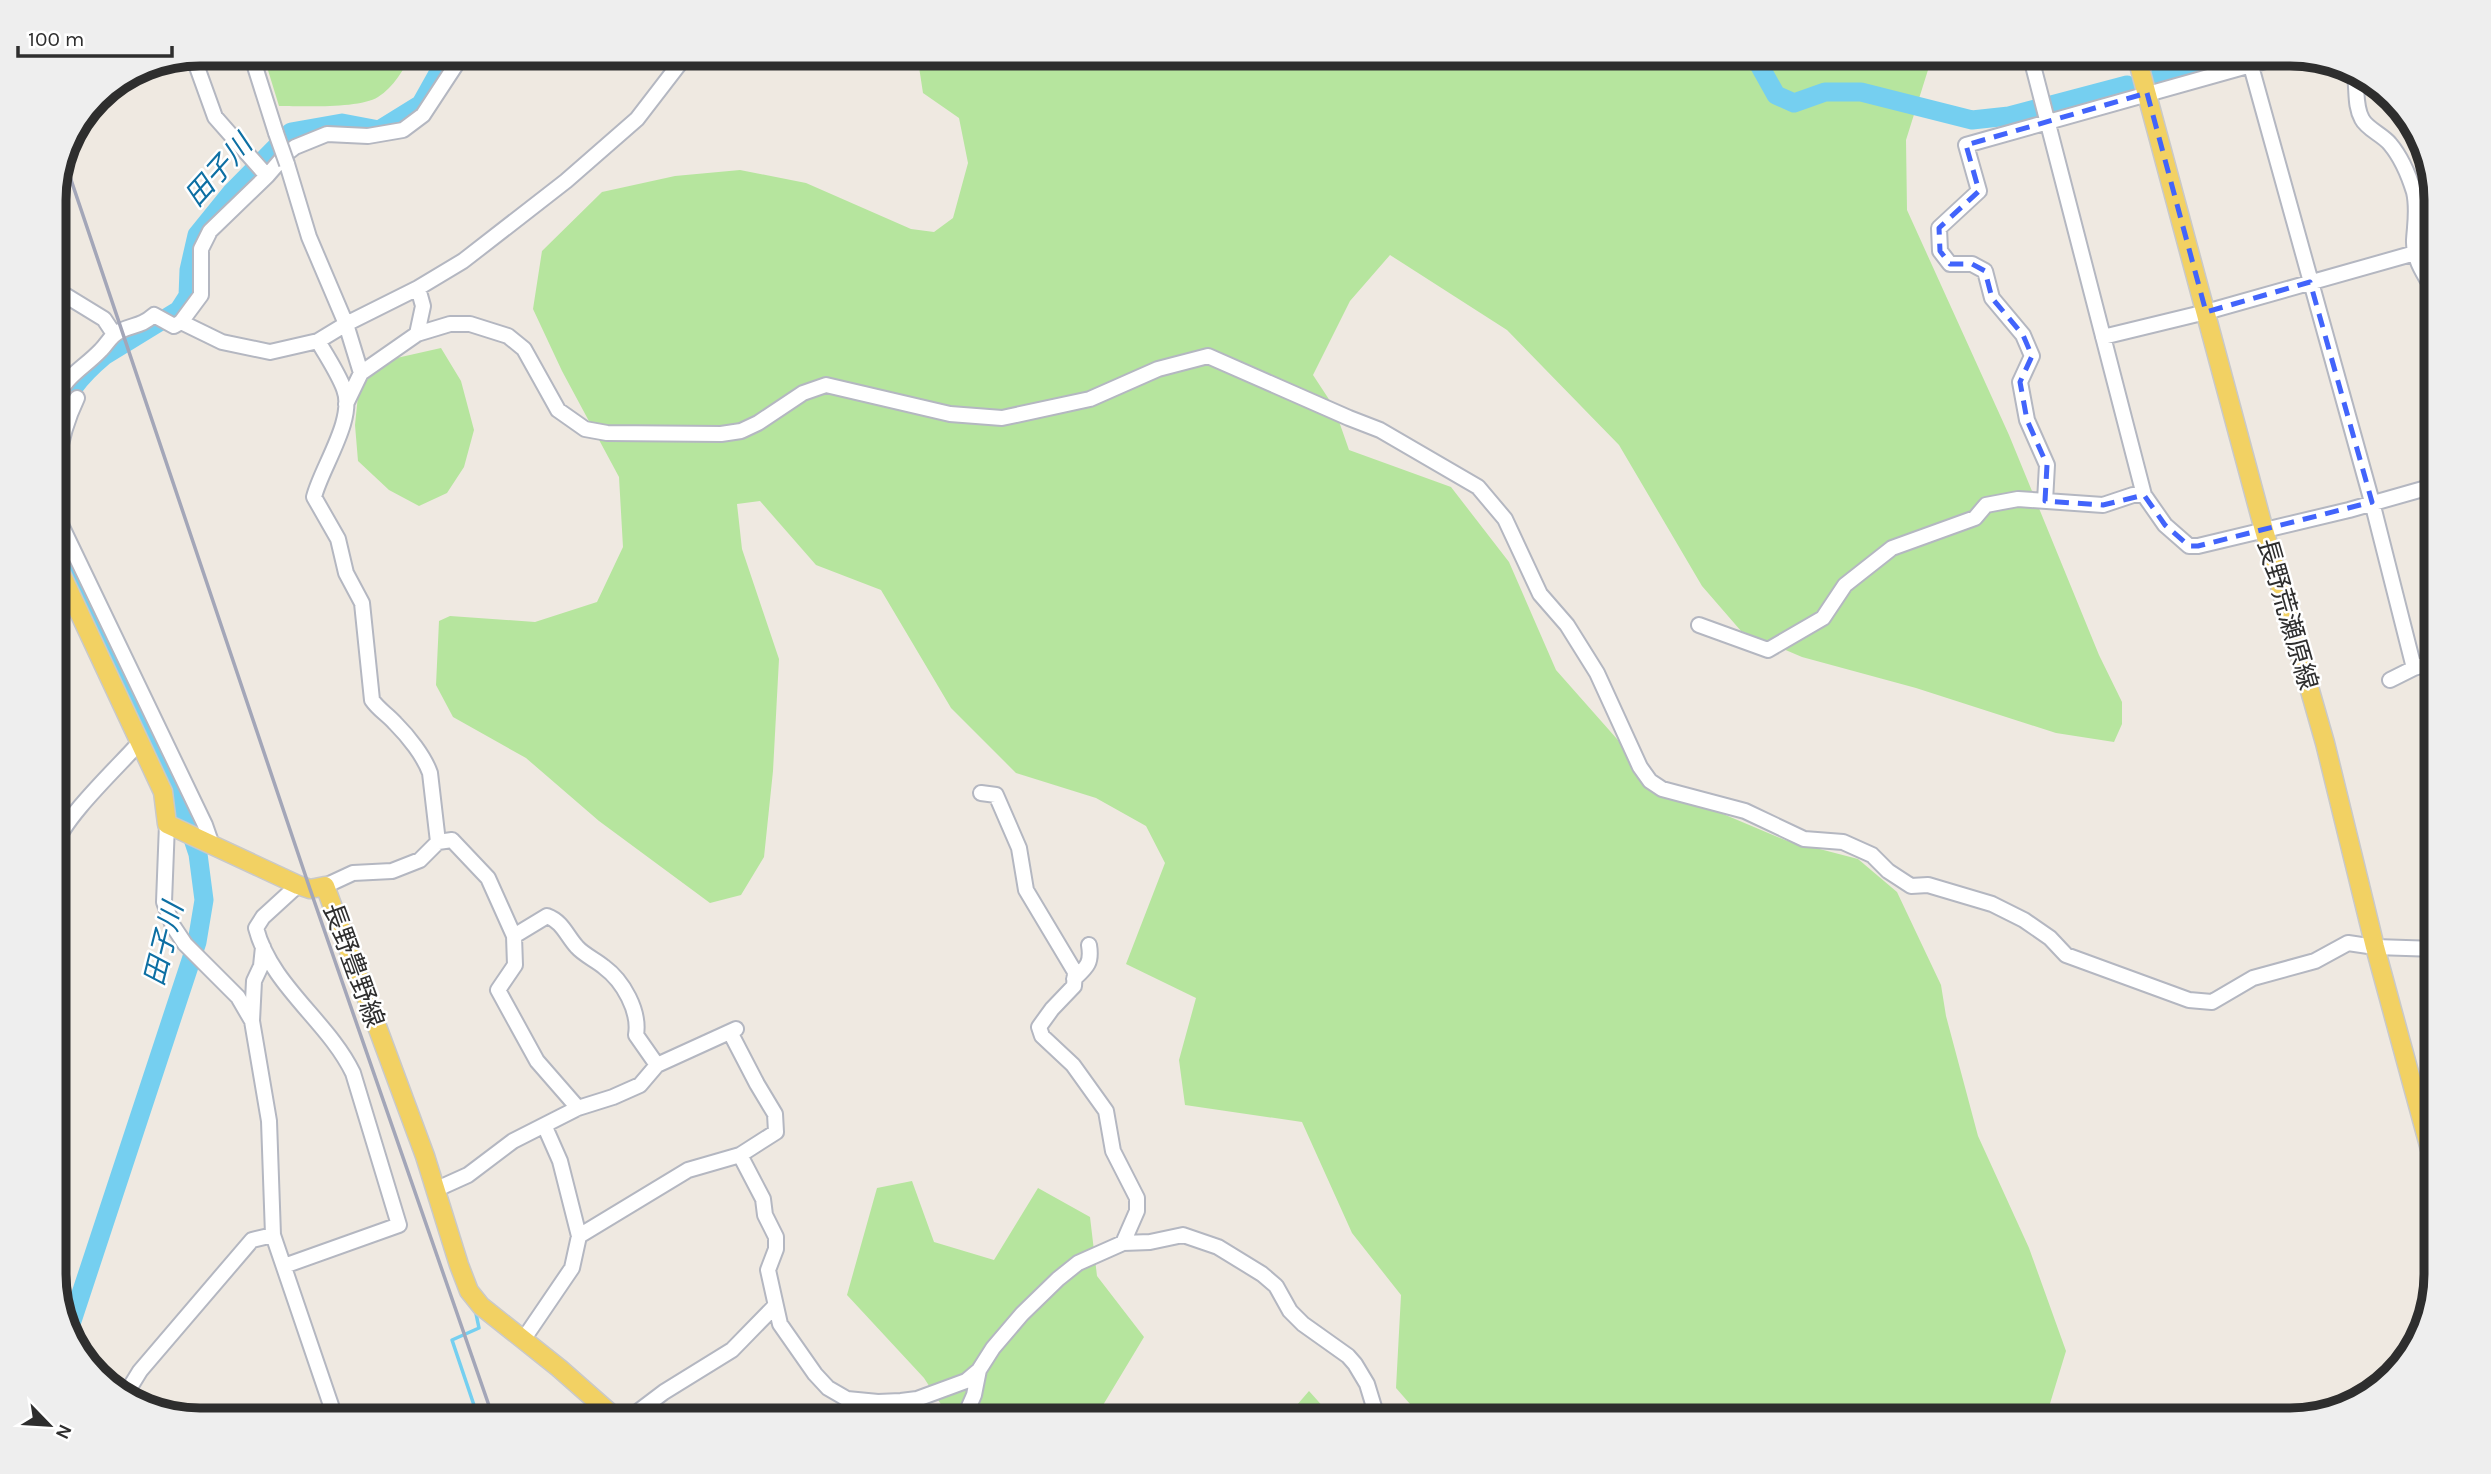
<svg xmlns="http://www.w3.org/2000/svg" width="2491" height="1474" font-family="Karla,'Noto Sans JP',sans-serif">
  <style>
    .green { fill: #b6e59e }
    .pitch { fill: #c9ec9a }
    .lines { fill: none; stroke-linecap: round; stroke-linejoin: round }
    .stream { stroke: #75cff0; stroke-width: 3.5 }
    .river { stroke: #75cff0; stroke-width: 19 }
    .minor-casing { stroke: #b4b7c1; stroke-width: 18 }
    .major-casing { stroke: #c9c9c9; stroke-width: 21 }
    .minor { stroke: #fff; stroke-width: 14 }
    .major { stroke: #f2d163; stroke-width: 18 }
    .rail { stroke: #a3a6b8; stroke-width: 3.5 }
    .minor-bridge-casing { stroke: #b4b7c1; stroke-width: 18; stroke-linecap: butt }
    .minor-bridge { stroke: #fff; stroke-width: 14 }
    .marked { fill: none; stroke: #4264fb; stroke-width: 5; stroke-dasharray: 14 9; stroke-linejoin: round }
    .labels { text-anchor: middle; stroke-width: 5; stroke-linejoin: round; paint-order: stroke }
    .street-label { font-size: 26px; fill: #2e2e2e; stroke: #fff }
    .water-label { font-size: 28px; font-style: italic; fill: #0d6fa3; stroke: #fff }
    .rim { fill: none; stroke: #2e2e2e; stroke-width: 9 }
  </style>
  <rect width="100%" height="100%" fill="#efe9e1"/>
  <!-- green -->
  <path class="green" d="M263 54H412C403 70 394 87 378 97 359 109 302 106 279 106Z
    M917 54H1933L1906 140 1907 210 2009 435 2099 655 2122 702V724L2114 742 2056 733 1916 688 1802 657 1741 631 1702 586 1619 445 1507 330 1390 255 1350 301 1313 375 1334 407 1349 450 1451 487 1509 562 1556 670 1640 765 1690 800 1785 840 1858 859 1897 892 1941 985 1946 1016 1978 1136 2029 1248 2066 1351 2045 1420H1565L1556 1412 1523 1420H1424L1396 1388 1401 1295 1352 1233 1302 1122 1185 1105 1179 1060 1196 998 1126 964 1165 863 1146 826 1096 798 1016 773 951 708 881 590 816 565 760 501 737 504 742 549 779 659 773 771 764 857 741 895 710 903 599 821 526 758 453 717 436 685 439 621 450 616 535 622 597 602 623 547 619 477 562 371 533 309 542 251 602 192 675 176 740 170 806 183 911 229 934 232 953 218 968 163 959 118 923 93Z
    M441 348 461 381 474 430 464 467 447 493 419 506 389 490 358 461 355 425 361 366Z
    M912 1181 934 1242 994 1260 1038 1188 1090 1217 1097 1276 1144 1337 1094 1420H951L924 1378 847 1295 877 1188Z
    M1309 1391 1335 1420H1284Z"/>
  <!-- pitch -->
  <path class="pitch" d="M274 54H328L320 69H282Z"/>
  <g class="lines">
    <!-- stream -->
    <path class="stream" d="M475 1309 479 1328 452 1340 479 1420"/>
    <!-- river -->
    <path class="river" d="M1749 54 1757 61 1776 95 1794 103 1825 92H1861L1972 120 2009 116 2127 85
      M2159 76 2243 54
      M55 425C67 393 78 378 104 356L179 310 188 296 189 270 197 235 231 193 291 132 342 123 379 130 421 104 449 54
      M55 545 88 606 185 815 198 854 204 900 197 942 69 1330"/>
    <defs>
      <path id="minor" d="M251 54 276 133
        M368 54 370 56
        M2030 54 2144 495
        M193 56 215 117 267 176
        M2251 66 2372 502 2414 668 2437 661
        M2354 71C2358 87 2354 105 2362 119 2367 129 2383 135 2390 144 2401 157 2409 176 2414 192 2418 209 2415 224 2414 240 2413 261 2427 278 2436 294
        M287 164 309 237 346 324 361 373
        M55 289 104 319 114 334
        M181 322 201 295V249L210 231 267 176 286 154 295 147 327 134 368 136 403 130 423 115 463 54
        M417 334 423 306 418 288
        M2103 337 2206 312 2415 253
        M318 341C327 357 338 373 344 389 356 419 321 468 314 497L338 539 346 573 362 603 372 700C379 710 387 714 395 723 408 736 424 756 430 773L438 842 420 860 392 871 353 873 325 886
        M77 398C58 438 50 485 62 527L205 825 212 845
        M55 403C65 375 82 370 101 350 107 344 111 335 120 331 134 324 140 327 154 315L174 326 181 322 222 342 270 352 318 341 346 324 418 288 463 261 566 181 637 119 687 54
        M346 404 361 373 417 334 450 324H470L508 336 524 349 558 410 585 429 607 433 721 434 741 431 758 423 803 393 826 385 950 414 1002 418 1090 399 1158 369 1208 356 1349 418 1380 430 1478 487 1505 519 1540 594 1567 625 1597 673 1640 767 1650 781 1662 789 1745 811 1804 839 1843 842 1872 855 1888 871 1911 886 1928 885 1992 904 2024 920 2050 938 2066 955 2189 1000 2212 1002 2253 978 2315 961 2348 943 2375 947 2437 949
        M2045 501 2047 465 2027 420 2020 382 2032 356 2023 335 1992 298 1985 271 1972 264H1950L1940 251 1939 228 1979 191 1966 145 2276 58 2294 55
        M1699 625 1768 650 1823 618 1845 585 1892 548 1975 518 1986 505 2018 499 2103 505 2133 495H2144L2165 525 2189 546H2198L2349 510 2437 485
        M2390 680 2414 668
        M981 793 996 795 1019 848 1026 890 1075 972 1074 986 1052 1009 1039 1027 1042 1036 1073 1065 1106 1111 1113 1151 1137 1198V1211L1123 1243
        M167 824 164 902 173 926 185 944 238 997 252 1021 269 1121 273 1235 336 1420
        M438 842 452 840 488 878 514 936 515 965 498 990 537 1061 578 1108
        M55 846C64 817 118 767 140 742
        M514 936 547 916C563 922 566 935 577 947 584 955 596 960 604 967 623 981 640 1011 636 1035L657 1065
        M1074 979C1087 967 1092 963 1089 945
        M252 1021 254 981 261 966 263 947
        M730 1032 757 1084 775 1114 776 1132 740 1155 763 1199 765 1215 776 1237V1249L768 1270 780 1324 815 1374 828 1388 847 1399 878 1402 901 1401 917 1399 966 1381 979 1370 993 1348 1022 1314 1058 1279 1078 1263 1123 1243 1150 1242 1183 1235 1218 1247 1262 1274 1276 1286 1290 1311 1303 1324 1348 1356 1355 1364 1367 1384 1378 1420
        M545 1127 560 1161 579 1236
        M437 1189 468 1175 513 1141 578 1108 613 1097 640 1085 657 1065 736 1029
        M55 1218 61 1222 55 1235
        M284 1266 399 1225 353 1073C328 1021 271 986 256 928L263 917 298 885
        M523 1340 572 1268 579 1236 688 1170 740 1155
        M124 1397 140 1371 252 1240 273 1235
        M627 1420 664 1392 732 1350 774 1307
        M963 1420 974 1395 979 1370"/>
      <path id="major" d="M2136 54 2264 530 2325 743 2375 947 2437 1175
        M55 561 163 792 167 824 298 885 310 889 325 886 425 1156 459 1265 469 1291 481 1306 559 1368 618 1420"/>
    </defs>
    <!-- minor casing -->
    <use href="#minor" class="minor-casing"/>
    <!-- major casing -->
    <use href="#major" class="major-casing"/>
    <!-- minor -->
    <use href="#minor" class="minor"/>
    <!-- major -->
    <use href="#major" class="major"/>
    <!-- rail -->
    <path class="rail" d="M63 156 310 889 494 1420"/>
    <defs>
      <path id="minor-bridge" d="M276 133 287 164"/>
    </defs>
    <!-- minor-bridge casing -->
    <use href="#minor-bridge" class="minor-bridge-casing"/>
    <!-- minor-bridge -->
    <use href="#minor-bridge" class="minor-bridge"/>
  </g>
  <!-- marked area -->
  <path class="marked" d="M2147 93 2206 312 2310 282 2372 502 2198 546H2189L2165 525 2144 495 2103 505 2045 501 2047 465 2027 420 2020 382 2032 356 2023 335 1992 298 1985 271 1972 264H1950L1940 251 1939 228 1979 191 1966 145Z"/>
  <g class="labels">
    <!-- street labels -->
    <g class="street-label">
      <text transform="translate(2288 614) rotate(74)" y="9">長野荒瀬原線</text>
      <text transform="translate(354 965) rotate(70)" y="9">長野豊野線</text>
    </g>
    <!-- water labels -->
    <g class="water-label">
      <text transform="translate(218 170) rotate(-48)" y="10">田子川</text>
      <text transform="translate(163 944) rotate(-76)" y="10">田子川</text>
    </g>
  </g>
  <!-- crop -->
  <path d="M0 0H2491V1474H0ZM200 66H2290A134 134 0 0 1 2424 200V1274A134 134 0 0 1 2290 1408H200A134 134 0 0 1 66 1274V200A134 134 0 0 1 200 66Z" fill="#eee" fill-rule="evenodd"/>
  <path class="rim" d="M200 66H2290A134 134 0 0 1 2424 200V1274A134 134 0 0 1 2290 1408H200A134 134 0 0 1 66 1274V200A134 134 0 0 1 200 66Z"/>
  <!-- north arrow -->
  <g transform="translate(49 1425) rotate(115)" stroke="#ffffff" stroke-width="5" paint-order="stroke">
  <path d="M0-5L12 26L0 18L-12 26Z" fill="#2e2e2e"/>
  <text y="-10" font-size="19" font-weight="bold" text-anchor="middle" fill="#2e2e2e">N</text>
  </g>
  <!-- scale -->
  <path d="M18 46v10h154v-10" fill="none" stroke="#2e2e2e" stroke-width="3.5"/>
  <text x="28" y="46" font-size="21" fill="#2e2e2e" stroke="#ffffff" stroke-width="5" paint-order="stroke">100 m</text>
</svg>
